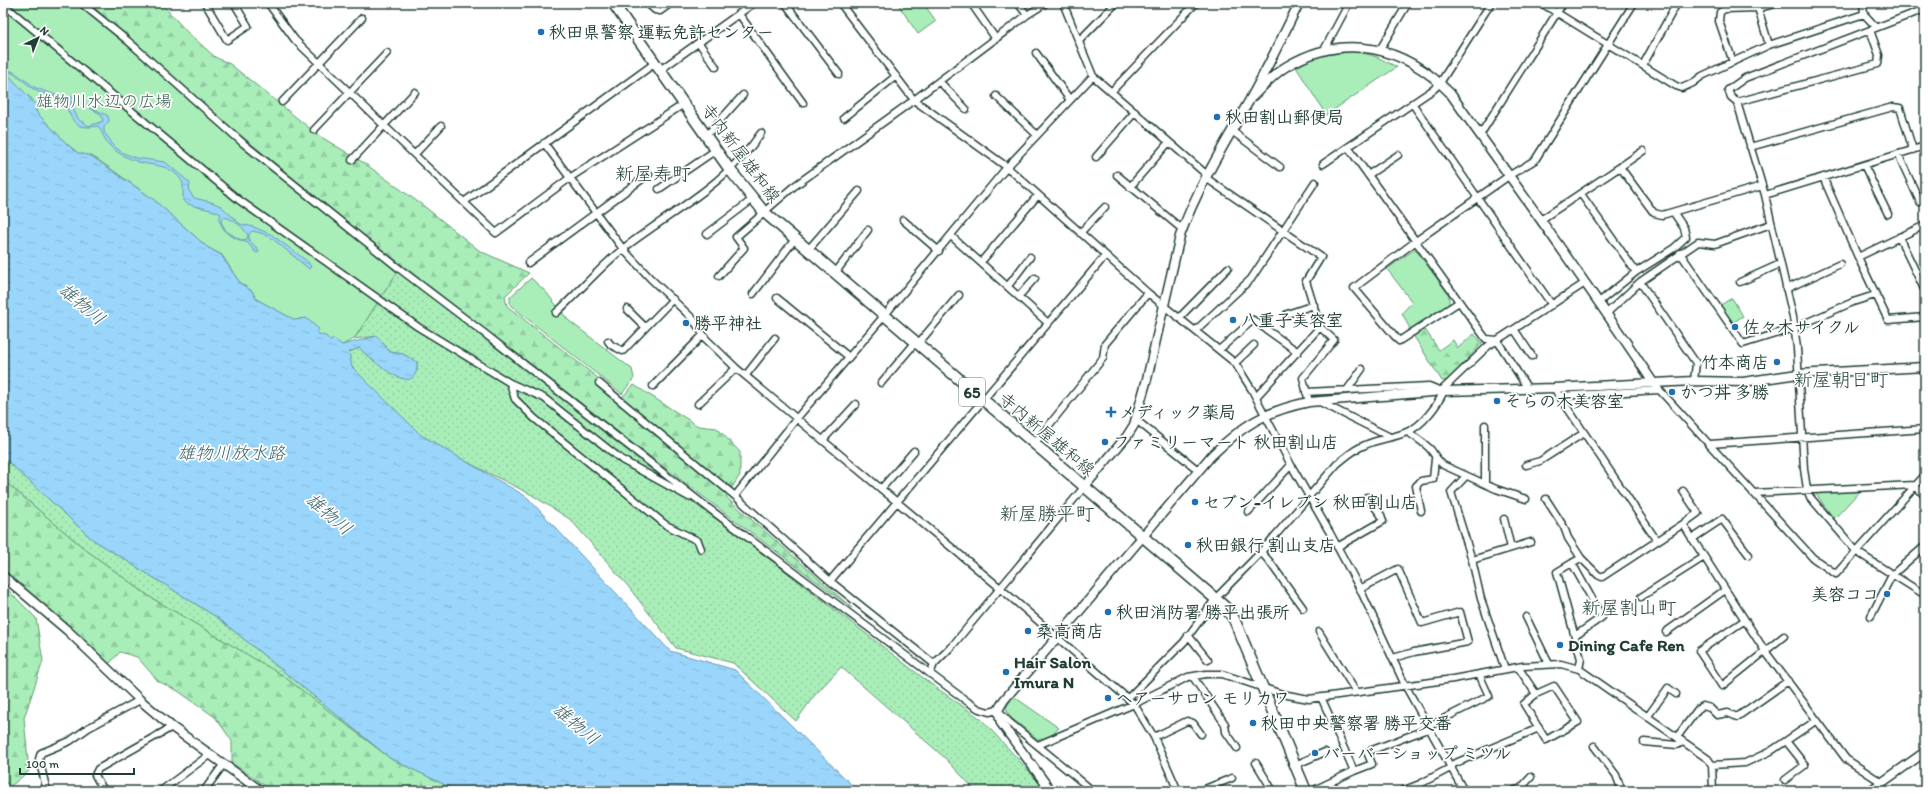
<svg xmlns="http://www.w3.org/2000/svg" width="1928" height="794" font-family="Itim,'Klee One',sans-serif">
  <style>
    .grass { fill: url(#grass-dots); stroke: #649676 }
    .forest { fill: url(#forest-firs); stroke: #649676 }
    .park { fill: #a9eeb9; stroke: #649676 }
    .water { fill: url(#water-ripples); stroke: #6999ab; fill-rule: evenodd }
    .lines { fill: none; stroke-linecap: round; stroke-linejoin: round }
    .minor-casing { stroke: #1f3d34; stroke-width: 9 }
    .tertiary-casing { stroke: #1f3d34; stroke-width: 11 }
    .primary-casing { stroke: #1f3d34; stroke-width: 13 }
    .minor { stroke: #fff; stroke-width: 6 }
    .tertiary { stroke: #fff; stroke-width: 8 }
    .primary { stroke: #fff; stroke-width: 10 }
    .poi-dot { fill: #1f6fb2; stroke: #fff; stroke-width: 1.5 }
    .labels { text-anchor: middle; stroke-width: 3.5; stroke-linejoin: round; paint-order: stroke }
    .shield { fill: #fff; stroke: #627771; stroke-width: 1 }
    .shield-label { font-size: 16px; font-weight: bold; fill: #1f3d34 }
    .poi-label { font-size: 17px; font-weight: bold; fill: #1f3d34; stroke: #fff; text-anchor: start }
    .park-label { font-size: 17px; fill: #3b604f; stroke: #fff }
    .street-label { font-size: 17px; fill: #1f3d34; stroke: #fff }
    .water-label { font-size: 18px; font-style: italic; fill: #3e6366; stroke: #fff }
    .quarter-label { font-size: 19px; fill: #1f3d34; stroke: #fff }
  </style>
  <defs>
    <pattern id="grass-dots" width="8" height="8" patternUnits="userSpaceOnUse"><rect width="8" height="8" fill="#a9eeb9"/><path d="M2 2h.1M6 6h.1" fill="none" stroke="#91cda0" stroke-width="1.8" stroke-linecap="round"/></pattern>
    <pattern id="forest-firs" width="22" height="20" patternUnits="userSpaceOnUse"><rect width="22" height="20" fill="#a9eeb9"/><path d="M5 1l3.5 6h-7zM16 11l3.5 6h-7z" fill="#91cda0"/></pattern>
    <pattern id="water-ripples" width="26" height="14" patternUnits="userSpaceOnUse"><rect width="26" height="14" fill="#9ad6fb"/><path d="M2 4q2-2 4 0t4 0M15 11q2-2 4 0t4 0" fill="none" stroke="#84b9d8"/></pattern>
  </defs>
  <rect width="100%" height="100%" fill="#fff"/>
  <filter id="ink" filterUnits="userSpaceOnUse"><feTurbulence type="fractalNoise" baseFrequency=".025" numOctaves="2"/><feDisplacementMap in="SourceGraphic" scale="8" xChannelSelector="R" yChannelSelector="G"/><feConvolveMatrix kernelMatrix="1 2 1 2 8 2 1 2 1" color-interpolation-filters="sRGB"/></filter>
  <g filter="url(#ink)">
    <!-- grass -->
    <path class="grass" d="M398 271 699 507 732 530 931 684 981 719 1043 786 1045 791H976L945 758 841 667 814 696 796 721 733 663 676 648 627 585 571 520 532 495 463 460 421 435 351 367 349 352 359 348 373 361 417 370V362L403 354 390 352 377 336 354 339Z
      M3 457 92 539 218 618 391 759 281 675 150 597 86 550 3 480Z"/>
    <!-- forest -->
    <path class="forest" d="M89 3H161L186 31 215 57 230 64 318 135 364 163 425 207 480 251 529 273 505 296 507 306 622 397 634 385 698 426 717 428 740 452V475L726 497 852 608 665 468 353 227 216 115Z
      M1424 328 1439 350 1453 340 1458 348 1474 334 1482 343 1449 380 1442 381 1413 335Z
      M3 480 86 550 150 597 282 675 391 759 458 791H273L232 763V741L215 717 178 691 158 681 137 657 120 652 109 664 3 571Z
      M8 590 36 618 43 661 24 718 29 771 11 786 3 781V592Z"/>
    <!-- park -->
    <path class="park" d="M3 3H74L86 10 262 163 398 271 354 339 342 345 330 342 320 335 306 318 295 320 256 299 252 291 240 283 222 255 207 247 153 199 97 159 91 156 78 153 68 145 37 113 32 99 21 90 3 69Z
      M897 3H923L936 21 918 34Z
      M1357 51 1377 57 1397 67 1326 115 1296 67 1317 56Z
      M1415 249 1449 295V305L1410 329 1402 313 1412 302 1387 269Z
      M531 278 546 292 568 320 632 369 634 378 622 394 510 305V297Z
      M1732 298 1743 316 1731 324 1719 306Z
      M1817 491H1860L1834 519 1816 494Z
      M1013 696 1059 728 1051 736 1040 741 1010 717 1006 708Z"/>
    <!-- water -->
    <path class="water" d="M3 68 14 72 36 88 64 98 72 97 108 116 109 121 104 127V132L115 147 123 153 136 158 165 162 190 183 189 191 194 198 211 202 221 206 240 224 254 227 272 235 308 262 311 267 309 269 273 239 261 233 252 231 249 234V240L259 250 258 253 255 252 248 243C234 238 224 235 219 219L221 214C209 207 194 209 183 201V183C171 163 156 167 139 162 129 159 119 154 111 147 104 140 103 133 98 126 66 131 77 115 59 100 54 95 46 95 39 92 27 87 19 73 5 71L37 106 35 109 37 113 68 145 78 153 91 156 153 199 207 247 221 255 240 283 252 291 256 299 295 320 306 318 319 329 317 332 320 335 326 336 330 341 334 339 342 345 377 336 390 352 403 354 417 362C419 404 370 358 359 348L349 352 352 367 421 435 527 497 670 651 735 670 858 791H458L391 759 218 618 92 539 3 457ZM74 100 101 114 103 121 89 126 79 120 71 105V102ZM224 217C234 219 243 227 248 235L247 239 241 240 226 231 221 222Z"/>
    <g class="lines">
      <defs>
        <path id="minor" d="M81 3 128 41 244 144 401 270 484 333 707 507 968 702 979 709 989 712 998 710 1009 722 1093 791
          M205 3 227 40 248 26 234 3
          M268 3 295 40 496 233 571 177 684 104
          M647 3 655 10 660 11 671 3
          M785 3 839 74
          M840 3 914 100 1007 167 1148 293 1235 363 1252 390 1291 465 1330 533 1360 589 1405 685 1464 791
          M971 3 996 39
          M1018 3 1027 15
          M1063 3 1093 76 1207 175
          M1491 3 1440 83 1434 89 1348 147 1486 339 1497 340 1528 389
          M1541 3 1676 86 1682 88 1693 83 1702 76 1769 45 1864 14 1876 27
          M1863 3 1864 14
          M3 4 239 200 418 327 510 383 544 398 622 460 689 497
          M1758 8 1769 45
          M1925 9 1745 78 1728 90 1731 97 1737 102 1765 195 1793 317 1797 348 1804 469 1807 489 1810 497 1857 552 1925 595
          M739 14 803 103
          M1079 41 1116 3
          M699 43 716 67
          M1324 50 1349 3
          M1379 51 1408 3
          M1036 53 1070 100
          M1733 62 1719 21 1720 12 1725 9 1758 8 1779 3
          M1643 65 1677 3
          M660 70 754 3
          M939 81 966 109
          M1111 92 1196 3
          M996 96 1037 135
          M282 102 362 18
          M1737 102 1878 64 1879 55 1870 30
          M1412 103 1552 305
          M844 118 896 76
          M314 130 387 53
          M1232 131 1280 167
          M1480 135 1563 3
          M706 136 743 95
          M544 143 623 249 650 278 693 319 706 339 736 368 999 587 1134 704 1154 737 1178 791
          M1750 147 1893 107 1900 108 1913 150
          M415 154 441 126
          M1898 154 1920 202
          M1096 157 1135 112
          M352 160 415 92
          M1323 164 1348 147
          M1864 165 1888 214
          M1620 167 1643 151
          M1117 175 1183 230
          M1368 175 1398 155
          M1823 177 1858 257 1888 320 1925 317
          M1206 178 1321 257 1306 281 1320 327 1334 340 1303 378 1309 402
          M1130 187 1169 142
          M659 189 716 150
          M1581 194 1636 272
          M1765 195 1925 146
          M464 202 655 63
          M764 212 793 187 914 100 1027 15 1046 3
          M1542 219 1620 167 1654 213 1662 215 1762 186
          M903 220 939 251
          M1080 233 1105 207
          M707 234 753 199
          M951 236 1048 323
          M1899 237 1925 291
          M808 250 859 191
          M1680 253 1743 344 1794 328 1853 302 1875 295
          M1858 257 1925 225
          M981 262 1038 195
          M528 263 649 174
          M835 273 868 230
          M719 276 744 248 736 237 765 212
          M1640 282 1696 363 1694 381
          M1740 282 1780 264
          M1008 286 1030 257
          M1786 289 1840 264
          M753 294 795 239
          M1019 296 1035 278
          M777 298 849 357
          M1459 302 1399 341 1354 288 1416 241 1510 175 1535 160 1634 3
          M1599 302 1636 272 1674 248 1686 237 1684 228 1674 213
          M627 309 645 327
          M556 313C579 292 600 267 624 248 671 212 728 183 761 133
          M1607 313 1640 282 1698 242 1715 244 1771 224
          M1287 314 1314 305
          M1179 318 1228 268
          M1197 329 1251 279 1315 182
          M1514 329 1532 356
          M608 341 611 345 623 351 673 299
          M917 345 959 295
          M1219 350 1253 320 1298 352
          M1235 363 1254 345
          M746 375 775 338
          M510 383 515 399 534 418 666 525 698 541 701 549
          M599 383 735 496 830 581 934 664
          M881 383 915 343
          M1654 384 1813 558 1836 574 1925 475
          M653 386 703 335
          M1554 388 1657 541 1683 524 1765 651 1846 759 1881 782
          M1347 390 1362 369
          M1306 392 1429 386 1441 391 1488 346 1585 283
          M1559 396 1659 390
          M1256 397 1320 327
          M1320 402 1390 437
          M698 404 736 368
          M1135 419 1198 470
          M1485 425V484
          M1408 432C1416 438 1425 443 1431 450 1435 456 1437 460 1443 465L1496 489 1526 499
          M823 440 856 404
          M1034 444 1103 358 1105 344 1148 293
          M1710 444 1925 429
          M1526 465 1540 461 1584 433
          M1466 476 1451 492 1472 560 1481 599 1505 669
          M881 489 914 451
          M1753 493 1915 485 1925 496
          M735 496 797 418 884 316 1007 167 1093 76
          M1546 499 1564 527 1568 538 1581 558
          M1421 511 1416 486 1421 481 1433 479 1435 459
          M1248 512 1291 465
          M1504 519 1511 548
          M1683 524 1698 513 1683 491
          M1692 539 1722 519 1749 555
          M1337 547 1383 521 1381 515 1367 497
          M1261 552 1269 561 1303 608
          M1472 560 1531 542
          M1572 563 1581 558 1598 575 1602 577 1657 541
          M830 581 1105 256
          M1360 589 1398 569 1422 623 1460 612 1468 642 1414 652 1393 658
          M1641 597 1704 557
          M1871 616 1892 575 1925 546
          M1526 617 1549 664
          M1745 620 1699 651 1722 686 1784 636
          M1319 632 1356 692
          M1666 632 1725 590
          M1188 635 1208 660
          M1575 636 1602 617 1572 563 1557 572 1581 659 1579 669
          M1518 667 1536 694 1554 686 1578 722 1546 740 1524 704 1536 694
          M930 674 934 664 953 645 1085 486
          M1193 677 1225 724 1226 732 1237 748
          M1128 698 1184 642 1216 598 1261 552 1337 464C1346 457 1354 449 1365 445 1378 439 1393 438 1407 432 1422 426 1437 406 1444 391
          M1648 716 1668 688 1676 694
          M1429 726 1489 696 1479 674
          M1154 737 1187 721 1193 723 1201 734
          M1677 737 1698 709 1703 706 1710 708 1717 715 1728 713 1737 717 1788 681
          M1644 742 1677 745 1683 742
          M1038 745 1134 704 1188 677 1206 674H1222L1282 694 1309 699 1453 679 1523 666 1561 664 1579 669 1708 759 1712 765 1713 791
          M1594 746 1616 775 1622 791
          M1256 763 1273 791
          M1295 765 1325 752
          M1451 765 1539 728
          M1712 765 1745 763 1771 751 1817 720
          M1354 771 1372 764 1367 752 1430 728
          M1785 780 1805 765 1786 741
          M162 790 209 755
          M47 791 39 759 41 753 70 741 88 728 140 700
          M104 791 95 775 98 769 172 727
          M204 791 223 765
          M1200 791 1232 778
          M1312 791 1354 771 1321 697
          M1402 791 1420 784 1452 767
          M1513 791 1521 788 1531 777"/>
        <path id="tertiary" d="M1250 99C1262 88 1273 74 1287 66 1344 32 1404 46 1450 93 1519 190 1589 285 1654 384
          M1085 486 1127 436 1134 425 1147 379 1180 236C1197 188 1224 145 1249 101 1267 69 1283 36 1299 3
          M3 576 68 631 140 700 172 727 261 791
          M1051 791 1001 723 998 710 1004 700 1211 456C1243 425 1265 411 1309 402L1444 391 1554 388 1694 381 1743 382 1798 374 1925 367
          M1870 791 1925 752"/>
        <path id="primary" d="M613 3 730 170 764 212 1225 607 1234 619 1306 791"/>
      </defs>
      <!-- minor casing -->
      <use href="#minor" class="minor-casing"/>
      <!-- tertiary casing -->
      <use href="#tertiary" class="tertiary-casing"/>
      <!-- primary casing -->
      <use href="#primary" class="primary-casing"/>
      <!-- minor -->
      <use href="#minor" class="minor"/>
      <!-- tertiary -->
      <use href="#tertiary" class="tertiary"/>
      <!-- primary -->
      <use href="#primary" class="primary"/>
    </g>
  </g>
  <!-- markers -->
  <g class="poi-dot">
    <circle cx="541" cy="32" r="4"/>
    <circle cx="1217" cy="117" r="4"/>
    <circle cx="1233" cy="320" r="4"/>
    <circle cx="686" cy="323" r="4"/>
    <circle cx="1735" cy="327" r="4"/>
    <circle cx="1777" cy="362" r="4"/>
    <circle cx="1672" cy="392" r="4"/>
    <circle cx="1497" cy="401" r="4"/>
    <path d="M1109 406h4v4h4v4h-4v4h-4v-4h-4v-4h4z"/>
    <circle cx="1105" cy="442" r="4"/>
    <circle cx="1195" cy="502" r="4"/>
    <circle cx="1188" cy="545" r="4"/>
    <circle cx="1887" cy="594" r="4"/>
    <circle cx="1108" cy="612" r="4"/>
    <circle cx="1028" cy="631" r="4"/>
    <circle cx="1560" cy="645" r="4"/>
    <circle cx="1006" cy="672" r="4"/>
    <circle cx="1108" cy="698" r="4"/>
    <circle cx="1253" cy="723" r="4"/>
    <circle cx="1315" cy="753" r="4"/>
  </g>
  <g class="labels">
    <!-- shield labels -->
    <rect class="shield" x="959" y="378" width="26" height="28" rx="3"/>
    <g class="shield-label">
      <text x="972" y="398">65</text>
    </g>
    <!-- poi labels -->
    <g class="poi-label">
      <text x="549" y="38">秋田県警察 運転免許センター</text>
      <text x="1225" y="123">秋田割山郵便局</text>
      <text x="1241" y="326">八重子美容室</text>
      <text x="694" y="329">勝平神社</text>
      <text x="1743" y="333">佐々木サイクル</text>
      <text x="1769" y="368" text-anchor="end">竹本商店</text>
      <text x="1680" y="398">かつ丼 多勝</text>
      <text x="1505" y="407">そらの木美容室</text>
      <text x="1119" y="418">メディック薬局</text>
      <text x="1113" y="448">ファミリーマート 秋田割山店</text>
      <text x="1203" y="508">セブン-イレブン 秋田割山店</text>
      <text x="1196" y="551">秋田銀行 割山支店</text>
      <text x="1879" y="600" text-anchor="end">美容ココ</text>
      <text x="1116" y="618">秋田消防署 勝平出張所</text>
      <text x="1036" y="637">桑高商店</text>
      <text x="1568" y="651">Dining Cafe Ren</text>
      <text x="1014" y="668">Hair Salon<tspan x="1014" dy="20">Imura N</tspan></text>
      <text x="1116" y="704">ヘアーサロン モリカワ</text>
      <text x="1261" y="729">秋田中央警察署 勝平交番</text>
      <text x="1323" y="759">バーバーショップ ミツル</text>
    </g>
    <!-- park labels -->
    <g class="park-label">
      <text x="104" y="107">雄物川水辺の広場</text>
    </g>
    <!-- street labels -->
    <g class="street-label">
      <text transform="translate(741 153) rotate(53)" y="6">寺内新屋雄和線</text>
      <text transform="translate(1047 434) rotate(40)" y="6">寺内新屋雄和線</text>
    </g>
    <!-- water labels -->
    <g class="water-label">
      <text transform="translate(82 304) rotate(40)" y="6">雄物川</text>
      <text x="231" y="459">雄物川放水路</text>
      <text transform="translate(329 514) rotate(40)" y="6">雄物川</text>
      <text transform="translate(576 724) rotate(40)" y="6">雄物川</text>
    </g>
    <!-- quarter labels -->
    <g class="quarter-label">
      <text x="653" y="180">新屋寿町</text>
      <text x="1841" y="386">新屋朝日町</text>
      <text x="1047" y="520">新屋勝平町</text>
      <text x="1629" y="614">新屋割山町</text>
    </g>
  </g>
  <!-- margin -->
  <rect width="1928" height="794" fill="none" stroke="#fff" stroke-width="16"/>
  <rect x="8" y="8" width="1912" height="778" fill="none" stroke="#1f3d34" stroke-width="1.5" filter="url(#ink)"/>
  <!-- north arrow -->
  <g transform="translate(38 38) rotate(43)" stroke="#ffffff" stroke-width="3" paint-order="stroke">
  <path d="M0-3L7 15L0 10L-7 15Z" fill="#1f3d34"/>
  <text y="-6" font-size="11" font-weight="bold" text-anchor="middle" fill="#1f3d34">N</text>
  </g>
  <!-- scale -->
  <path d="M20 768v6h114v-6" fill="none" stroke="#1f3d34" stroke-width="2"/>
  <text x="26" y="768" font-size="12" fill="#1f3d34" stroke="#ffffff" stroke-width="3" paint-order="stroke">100 m</text>
</svg>
